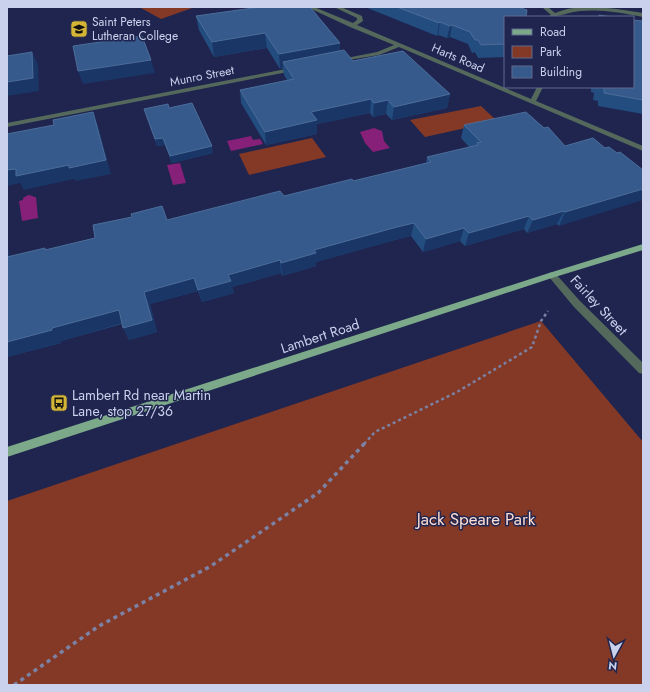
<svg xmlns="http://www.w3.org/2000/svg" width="650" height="692" font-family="Jost,sans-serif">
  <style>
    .green { fill: #843927 }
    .water { fill: #872078 }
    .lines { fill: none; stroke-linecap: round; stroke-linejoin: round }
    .path-far1 { stroke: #7b82a4; stroke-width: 2.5; stroke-dasharray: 3 3; stroke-linecap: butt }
    .path { stroke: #7b82a4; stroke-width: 3.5; stroke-dasharray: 4 4; stroke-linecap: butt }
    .minor { fill: #54695b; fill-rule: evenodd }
    .major { fill: #7ca98a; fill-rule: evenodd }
    .wall { fill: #234c7f }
    .shaded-wall { fill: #1a3667 }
    .building { fill: #355a8b; stroke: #4c6d9a }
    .labels { text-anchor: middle; stroke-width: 3; stroke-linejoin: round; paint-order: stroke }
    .far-poi-label { font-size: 12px; fill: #cad1ec; stroke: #1f254f; text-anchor: start }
    .far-street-label { font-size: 12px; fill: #cad1ec; stroke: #1f254f }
    .street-label { font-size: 14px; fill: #cad1ec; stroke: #1f254f }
    .poi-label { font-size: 14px; fill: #cad1ec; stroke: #1f254f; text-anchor: start }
    .near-park-label { font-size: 17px; fill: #fddcd3; stroke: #1f254f }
  </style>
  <rect width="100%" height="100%" fill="#1f254f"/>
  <!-- green -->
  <path class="green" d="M142 7H195L161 19 141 8Z
    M481 106 497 121 425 137 410 120Z
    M312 138 326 157 249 175 239 154Z
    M541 321 643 442V685H7V501Z"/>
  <!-- water -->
  <path class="water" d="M374 128 382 131 384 141 390 148 373 152 365 143 360 132Z
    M251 136 253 140 260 139 263 144 231 151 227 141Z
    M180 163 186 183 173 185 167 165Z
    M28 195 33 196V197H36L38 218 22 221 19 201 23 200V198Z"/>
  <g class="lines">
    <!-- path-far1 -->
    <path class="path-far1" d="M364 444 375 432 457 392 532 347 541 321 548 311"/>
    <!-- path -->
    <path class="path" d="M14 685 99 626 211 566 318 493 365 443"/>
    <!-- minor -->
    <path class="minor" d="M307 7H314L353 23 357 20V18L334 7H341L362 16 363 21 357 25 531 99 537 87H543L536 101 643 146V151L399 47 379 55 336 62V60L377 52 394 45 350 27Z
      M542 7H548L555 13C582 2 615 9 643 13V17C623 13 601 9 581 11 569 12 559 17 547 17L551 15Z
      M296 67 299 69 298 70 7 127V123Z
      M552 272 555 273 580 301 643 363V374L639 373 574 307 549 277 548 275 549 273Z"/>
    <!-- major -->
    <path class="major" d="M643 244V250L555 277 7 457V447L549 273Z"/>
  </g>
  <!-- wall -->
  <path class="wall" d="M365 7H518L505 17V57L478 58 475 52 472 53 468 44 450 37 447 38 438 35 437 36Z
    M196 16 340 51 353 61 450 94 447 108 392 120 386 114 373 117 370 113 317 124V134L266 145 241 103 240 90 287 80 284 75 283 69H280L267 48 214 57 199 30Z
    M643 21V114L598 106V101L593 100 594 93 591 92V87H633Z
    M169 108 213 153 172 163 165 145 157 146 144 109Z
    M464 125 544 128 565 146 605 148 559 226 557 224 527 233 524 229 465 246 460 241 423 252 411 236 395 240 316 262V266L282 276 281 273 232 287 234 293 202 302 198 291 150 304 157 332 129 340 122 324 61 341V343L7 357V248L9 251V256L46 250 167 220 284 196 353 181 426 163 427 157 469 147 461 138Z"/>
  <!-- shaded-wall -->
  <path class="shaded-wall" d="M440 22 438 35 437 36 439 23Z
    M452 25 450 37 447 38 450 26Z
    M265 33 267 48 214 57 212 42Z
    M340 43V58L283 62V69H280L279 54Z
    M32 52 38 65 39 91 7 96V82Z
    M151 60 155 73 83 84 78 71Z
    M450 94 447 108 392 120 394 107Z
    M371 99 370 113 317 124V134L266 145 265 132 311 112Z
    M388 100 386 114 373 117 374 103Z
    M93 112 98 126 111 174 76 181 74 179 24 190 20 183 7 186V170Z
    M163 138 165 145 157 146 155 139Z
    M212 146 213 153 172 163 170 156Z
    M643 189V200L559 226 565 212Z
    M564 211 557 224 527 233 533 220Z
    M529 216 524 229 465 246 469 233Z
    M414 223 411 236 395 240 316 262V266L282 276 281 263 314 250 397 227Z
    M464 228 460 241 423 252 426 239Z
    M7 248 9 251 10 271 7 267Z
    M280 260 281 273 232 287 234 293 202 302 198 290 228 275Z
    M194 278 198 291 150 304 157 332 129 340 123 328 144 292Z
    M119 310 126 322 61 341V343L7 357V342L52 328Z"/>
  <!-- building -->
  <path class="building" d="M260 7H310L340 43 279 54 265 33 212 42 196 16Z
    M397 7H518L527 10 526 17H505V44L481 45 478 40H475L470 32 452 25 450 26 440 22 439 23Z
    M599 15 611 17H599Z
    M633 20 643 21V100L604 93V87H602H633Z
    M142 36 151 60 78 71 73 46Z
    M344 50 353 61 403 51 450 94 394 107 388 100 374 103 371 99 311 112 317 120 265 132 240 90 294 79 283 62Z
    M32 52 33 78 7 82V56Z
    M192 103 212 146 170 156 163 138 155 139 144 109 168 104 169 108Z
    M93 112 106 160 69 168V165L16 176V169L7 170V134L54 125 53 120Z
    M526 112 544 128 548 127 565 146 593 138 605 148 609 147 617 153 620 152 643 170V189L565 212 564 211 533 220 529 216 469 233 464 228 426 239 414 223 397 227 314 250 316 253 281 263 280 260 228 275 231 281 198 290 194 278 144 292 152 320 123 328 119 310 52 328V330L7 342V257L45 248V250L95 238 93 225 132 217 131 214 162 206 167 220 280 191 284 196 352 179 353 181 431 162 427 157 478 145 477 143 481 142 464 125Z"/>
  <!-- icons -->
  <defs>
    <symbol id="school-square" viewBox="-11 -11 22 22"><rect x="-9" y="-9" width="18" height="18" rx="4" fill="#d5b535" stroke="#1f254f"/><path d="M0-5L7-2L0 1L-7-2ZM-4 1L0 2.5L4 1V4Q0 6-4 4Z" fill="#111"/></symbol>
    <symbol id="bus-square" viewBox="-11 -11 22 22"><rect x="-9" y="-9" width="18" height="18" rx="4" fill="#d5b535" stroke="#1f254f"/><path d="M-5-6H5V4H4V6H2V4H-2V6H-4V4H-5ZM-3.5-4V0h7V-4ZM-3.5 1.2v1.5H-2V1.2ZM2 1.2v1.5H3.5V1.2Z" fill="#111"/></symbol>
  </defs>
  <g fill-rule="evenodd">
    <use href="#school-square" x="69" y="19" width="20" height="20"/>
    <use href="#bus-square" x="49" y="393" width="20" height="20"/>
  </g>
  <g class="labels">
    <!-- far-poi labels -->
    <g class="far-poi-label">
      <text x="92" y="26">Saint Peters<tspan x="92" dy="14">Lutheran College</tspan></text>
    </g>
    <!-- far-street labels -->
    <g class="far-street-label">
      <text transform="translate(458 58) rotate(23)" y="4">Harts Road</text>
      <text transform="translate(202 76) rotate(-11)" y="4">Munro Street</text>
    </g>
    <!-- street labels -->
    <g class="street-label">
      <text transform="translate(599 305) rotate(47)" y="5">Fairley Street</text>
      <text transform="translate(320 336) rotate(-18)" y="5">Lambert Road</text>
    </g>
    <!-- poi labels -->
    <g class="poi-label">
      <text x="72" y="400">Lambert Rd near Martin<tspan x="72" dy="16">Lane, stop 27/36</tspan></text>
    </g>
    <!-- near-park labels -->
    <g class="near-park-label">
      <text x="476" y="525">Jack Speare Park</text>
    </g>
  </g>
  <!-- border -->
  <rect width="650" height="692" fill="none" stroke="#cad1ec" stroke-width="16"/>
  <!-- legend -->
  <rect x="504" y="16" width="130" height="72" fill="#1f254f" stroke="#636a8e"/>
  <rect x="512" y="29" width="20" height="6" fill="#7ca98a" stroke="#636a8e"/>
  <text x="540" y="36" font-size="12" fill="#cad1ec">Road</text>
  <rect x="512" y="46" width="20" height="12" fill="#843927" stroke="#636a8e"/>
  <text x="540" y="56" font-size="12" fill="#cad1ec">Park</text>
  <rect x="512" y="66" width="20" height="12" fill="#355a8b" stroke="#636a8e"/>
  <text x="540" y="76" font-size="12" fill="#cad1ec">Building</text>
  <!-- north arrow -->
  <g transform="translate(614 656) rotate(187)" stroke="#1f254f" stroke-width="3" paint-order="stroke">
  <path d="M0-3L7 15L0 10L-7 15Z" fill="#cad1ec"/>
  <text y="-6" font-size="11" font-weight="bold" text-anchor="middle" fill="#cad1ec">N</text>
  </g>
</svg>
